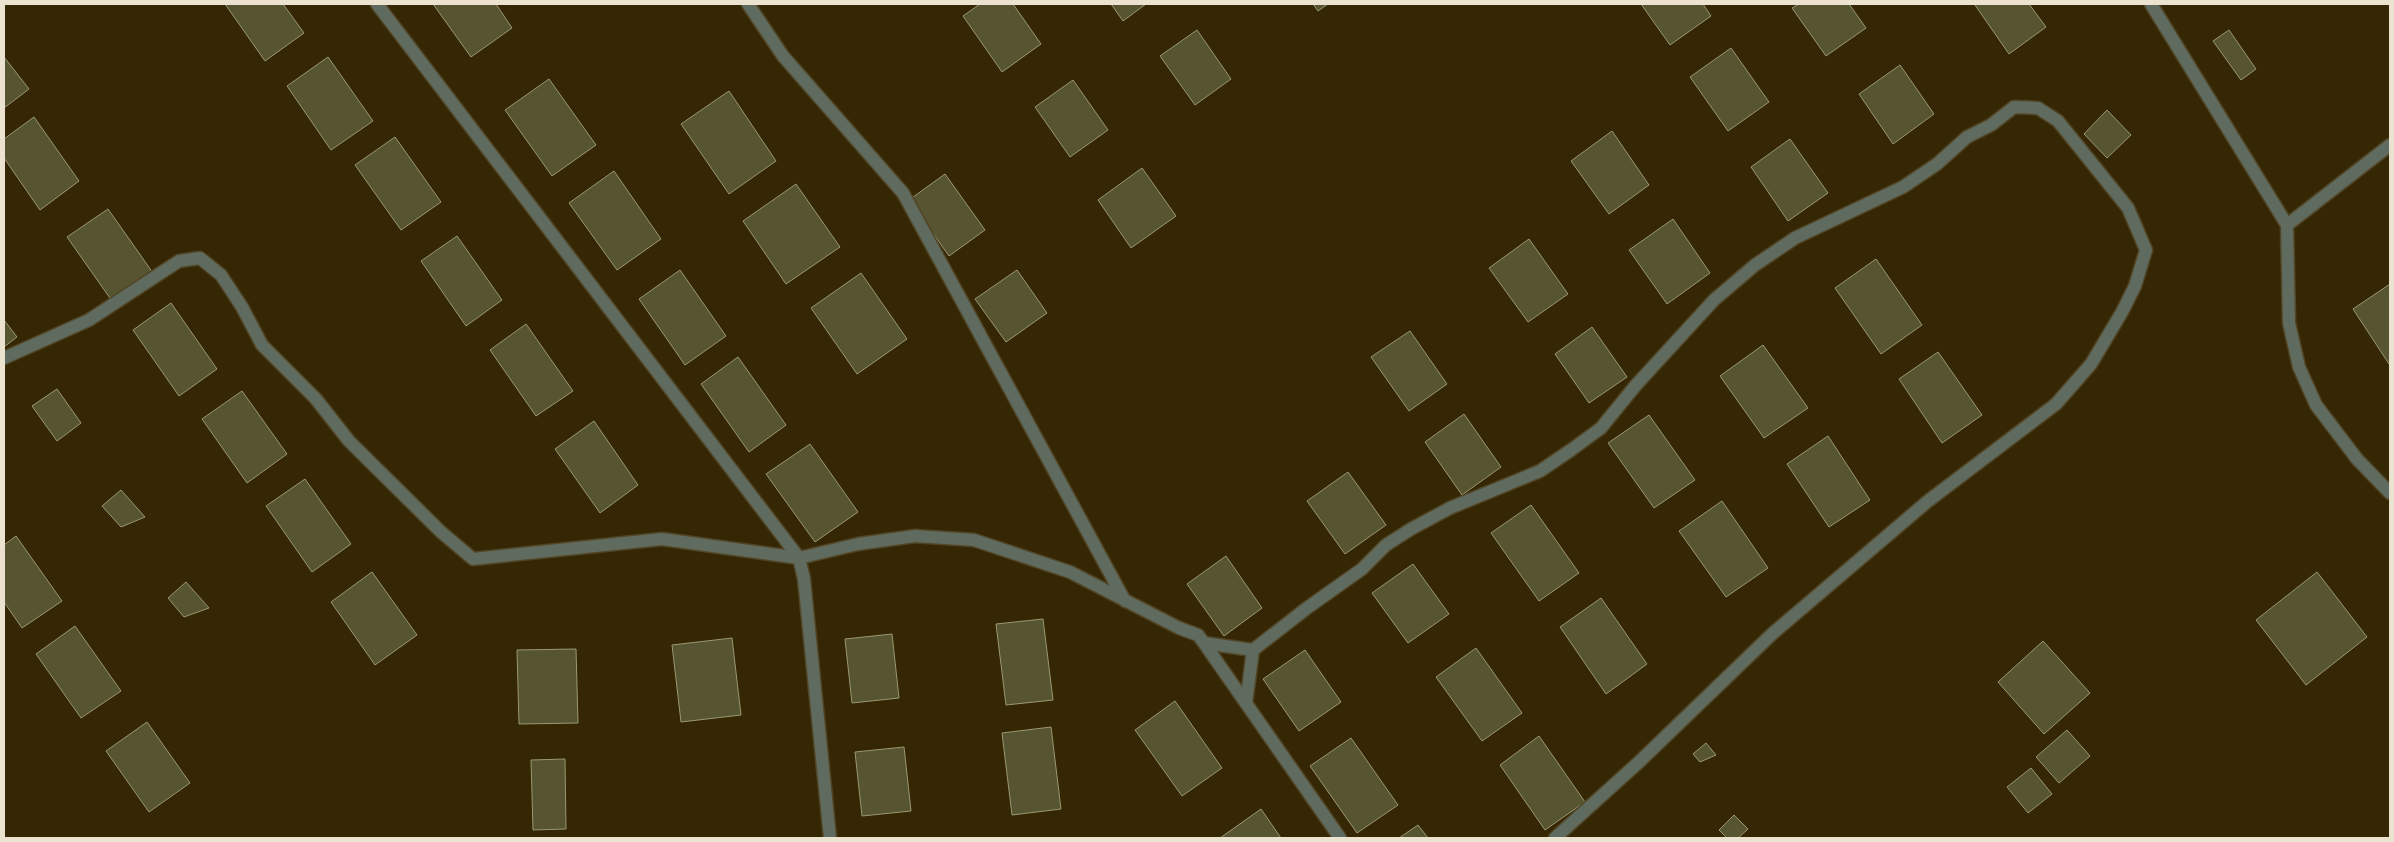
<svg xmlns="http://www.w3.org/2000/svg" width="2394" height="842" font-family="'Alegreya Sans',sans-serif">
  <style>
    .building { fill: #565431; stroke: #9a9872 }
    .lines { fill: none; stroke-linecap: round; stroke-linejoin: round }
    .minor-casing { stroke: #524525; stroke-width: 15 }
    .minor { stroke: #5f6b5f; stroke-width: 12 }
  </style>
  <rect width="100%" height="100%" fill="#352704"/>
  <!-- building -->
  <path class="building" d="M225 4H283L304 33 265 61Z
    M433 4H496L512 28 471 57Z
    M980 4H1013L1041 44 1002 72 963 16Z
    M1111 4H1146L1123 21Z
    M1313 4H1328L1318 11Z
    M1641 4H1703L1711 16 1670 45Z
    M1799 4H1849L1866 28 1826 56 1792 8Z
    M1976 4H2029L2046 27 2009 54 1975 5Z
    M1197 30 1231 79 1195 105 1160 56Z
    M2229 30 2256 69 2241 80 2213 41Z
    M1731 48 1769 102 1728 131 1690 77Z
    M4 57 29 89 4 108Z
    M328 57 373 121 331 150 287 86Z
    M1900 65 1934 114 1893 144 1859 94Z
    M549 79 596 145 552 176 505 110Z
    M1073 80 1108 130 1070 157 1035 107Z
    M729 91 776 161 729 194 681 124Z
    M2107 110 2131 135 2107 158 2084 134Z
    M34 117 79 181 40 210 4 158V139Z
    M1612 131 1649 185 1609 214 1571 161Z
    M395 137 441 202 401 230 355 165Z
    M1790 139 1828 193 1788 221 1751 167Z
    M1142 168 1176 216 1131 248 1098 200Z
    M614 171 661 239 617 270 569 203Z
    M945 174 985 230 949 256 909 200Z
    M796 184 840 247 786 284 743 221Z
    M108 209 153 273 112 301 67 237Z
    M1673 219 1710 273 1667 304 1629 250Z
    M457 236 502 300 466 326 421 261Z
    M1529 239 1568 294 1528 322 1489 268Z
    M1876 259 1922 325 1881 354 1835 288Z
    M680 270 726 336 685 365 639 299Z
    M1017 270 1047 313 1006 342 975 299Z
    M861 273 907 339 857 374 811 308Z
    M2390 284V363L2389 364 2353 309Z
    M171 303 217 369 179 396 133 330Z
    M4 320 17 337 4 347Z
    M526 324 573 391 536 416 490 350Z
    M1592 327 1627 377 1589 403 1555 354Z
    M1410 331 1447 384 1409 411 1371 357Z
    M1763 345 1808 408 1764 438 1720 376Z
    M1938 352 1982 415 1942 443 1899 379Z
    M738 357 786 425 749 452 701 384Z
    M57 389 81 423 57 441 32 406Z
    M242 391 287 454 247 483 202 419Z
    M1464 414 1501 467 1462 495 1425 442Z
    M1649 415 1695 480 1654 508 1608 443Z
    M594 421 638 485 600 513 555 449Z
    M1828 436 1870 500 1829 527 1787 464Z
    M810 444 858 512 815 542 766 474Z
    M1348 472 1386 525 1345 554 1307 501Z
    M305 479 351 544 312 572 266 506Z
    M121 490 145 517 121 527 102 506Z
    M1722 501 1768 568 1726 597 1679 531Z
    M1531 505 1579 573 1539 601 1491 533Z
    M16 536 62 601 22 628 4 602V545Z
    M1226 556 1262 608 1224 636 1187 584Z
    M1413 564 1449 614 1408 643 1372 593Z
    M372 572 417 635 375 665 331 602Z
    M2317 572 2367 637 2306 685 2256 620Z
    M186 582 209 608 184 617 168 598Z
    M1601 598 1647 664 1606 694 1560 627Z
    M1043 619 1053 700 1006 705 996 624Z
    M75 626 121 691 81 718 36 654Z
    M892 634 899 698 852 703 845 639Z
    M732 638 741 715 681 722 672 645Z
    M2043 641 2090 693 2044 734 1998 682Z
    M1476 648 1522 713 1482 741 1436 677Z
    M576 649 578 723 519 724 517 650Z
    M1305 650 1341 702 1299 731 1263 679Z
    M1175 701 1222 768 1182 796 1135 730Z
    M147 722 190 783 149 812 106 751Z
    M1051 727 1061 809 1012 815 1002 733Z
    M2067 730 2090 756 2059 783 2036 757Z
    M1539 736 1585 802 1545 830 1500 765Z
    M1351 738 1398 805 1357 833 1310 766Z
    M1706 743 1716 755 1700 762 1693 754Z
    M904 747 911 811 862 816 855 752Z
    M565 759 566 829 533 830 531 760Z
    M2031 768 2052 794 2028 813 2007 787Z
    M1261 809 1281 838H1220Z
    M1734 815 1748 829 1738 838H1727L1719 830Z
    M1418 825 1428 838H1399Z"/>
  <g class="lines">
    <defs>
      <path id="minor" d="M377 4 799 558 804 579 830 838
        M748 4 783 56 903 193 1125 601
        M2151 4 2287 225 2289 323 2299 367 2316 405 2357 459 2390 493
        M2287 225 2390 145
        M4 358 89 320 179 261 200 258 221 275 242 307 262 345 316 399 349 441 441 532 473 559 662 539 799 558 858 544 915 536 974 540 1070 572 1179 628 1198 635 1204 643 1253 650 1307 608 1362 569 1386 545 1411 529 1450 508 1540 471 1571 450 1601 428 1636 385 1714 300 1755 265 1795 238 1903 187 1937 164 1967 137 1991 125 2014 107 2038 108 2058 121 2128 208 2146 250 2135 286 2122 312 2091 364 2056 404 1928 501 1772 634 1639 762 1555 838
        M1204 643 1340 838
        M1246 703 1253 650"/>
    </defs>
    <!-- minor casing -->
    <use href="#minor" class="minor-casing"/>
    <!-- minor -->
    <use href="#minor" class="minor"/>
  </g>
  <!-- border -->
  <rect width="2394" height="842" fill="none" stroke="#ebe2d0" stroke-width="10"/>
</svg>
